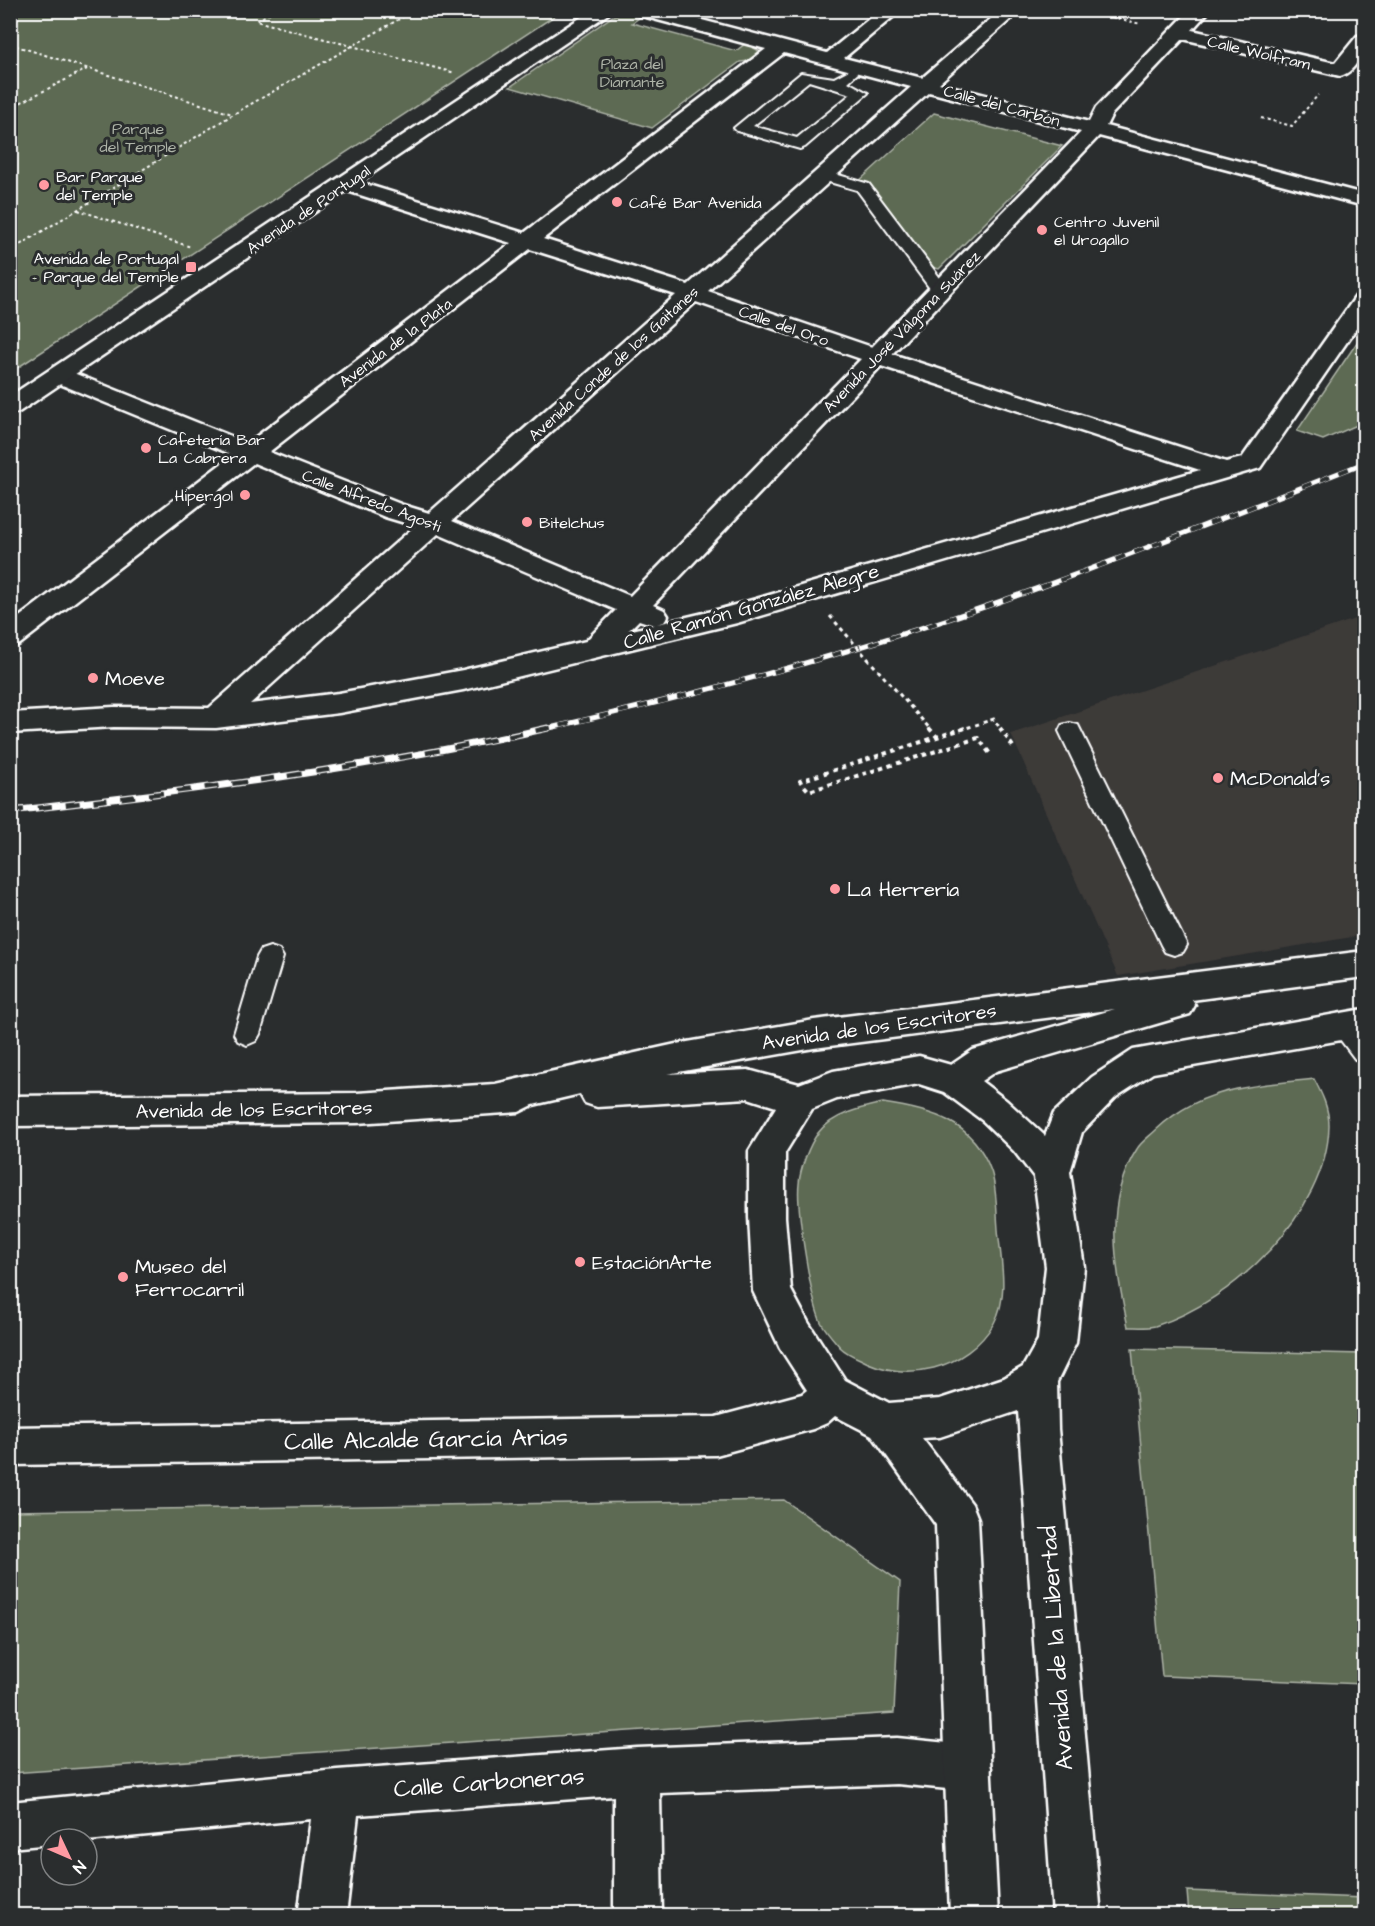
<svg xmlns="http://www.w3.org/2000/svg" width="1375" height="1926" font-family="'Architects Daughter',sans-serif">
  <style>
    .built { fill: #3e3a39 }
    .green { fill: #5d6a52; stroke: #aeb4a8; stroke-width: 1.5 }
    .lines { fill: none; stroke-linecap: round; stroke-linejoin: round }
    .lane-casing { stroke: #fff; stroke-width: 4 }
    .street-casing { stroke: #fff; stroke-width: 5 }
    .secondary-casing { stroke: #fff; stroke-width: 5 }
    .path-far2 { stroke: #fff; stroke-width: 2; stroke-dasharray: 3 3; stroke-linecap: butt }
    .path-far1 { stroke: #fff; stroke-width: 3; stroke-dasharray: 4 4; stroke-linecap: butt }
    .path { stroke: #fff; stroke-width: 4; stroke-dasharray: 4.5 4.5; stroke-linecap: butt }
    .lane { fill: #2a2d2e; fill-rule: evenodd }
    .street { fill: #2a2d2e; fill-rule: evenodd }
    .secondary { fill: #2a2d2e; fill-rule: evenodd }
    .rail-far1-casing { stroke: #fff; stroke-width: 5 }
    .rail-casing { stroke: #fff; stroke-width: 7 }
    .rail-far1 { stroke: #2a2d2e; stroke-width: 4; stroke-dasharray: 10; stroke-linecap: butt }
    .rail { stroke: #2a2d2e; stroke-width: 4.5; stroke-dasharray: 14; stroke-linecap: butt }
    .path-bridge-far1 { stroke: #fff; stroke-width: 3; stroke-dasharray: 4 4; stroke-linecap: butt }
    .path-bridge { stroke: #fff; stroke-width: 4; stroke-dasharray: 4.5 4.5; stroke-linecap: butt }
    .poi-dot { fill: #ff9aa2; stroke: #2a2d2e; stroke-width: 2 }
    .labels { text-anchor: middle; stroke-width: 6; stroke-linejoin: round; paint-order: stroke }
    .far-street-label { font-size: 16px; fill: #fff; stroke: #2a2d2e }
    .far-park-label { font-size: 16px; fill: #aeb4a8; stroke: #2a2d2e }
    .far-poi-label { font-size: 16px; fill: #fff; stroke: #2a2d2e; text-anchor: start }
    .street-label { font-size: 20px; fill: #fff; stroke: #2a2d2e }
    .poi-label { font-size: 20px; fill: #fff; stroke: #2a2d2e; text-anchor: start }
    .near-street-label { font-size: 24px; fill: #fff; stroke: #2a2d2e }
  </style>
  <rect width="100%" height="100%" fill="#2a2d2e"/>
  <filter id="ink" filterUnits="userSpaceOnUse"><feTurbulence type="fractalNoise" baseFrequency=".0167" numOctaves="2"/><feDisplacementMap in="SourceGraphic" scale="12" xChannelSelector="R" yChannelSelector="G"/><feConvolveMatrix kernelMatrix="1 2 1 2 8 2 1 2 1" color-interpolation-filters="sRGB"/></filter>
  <g filter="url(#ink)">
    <!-- built -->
    <path class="built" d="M1364 616V935L1118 976 1011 734Z"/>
    <!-- green -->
    <path class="green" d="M11 10H562V11L11 372Z
      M622 13 642 16 632 23 736 51 746 43 759 51 750 61 740 62 652 128 510 87 613 16Z
      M934 113 1062 146 939 269 929 266 858 182Z
      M1364 332V422L1323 440 1297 431Z
      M1314 1079C1322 1094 1329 1108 1329 1126 1327 1212 1233 1302 1155 1326 1147 1328 1136 1327 1128 1327 1116 1269 1102 1203 1137 1149 1141 1142 1150 1136 1156 1130 1178 1109 1207 1095 1237 1089 1262 1084 1288 1082 1314 1079Z
      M883 1103C930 1110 973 1120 991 1171 998 1192 996 1217 999 1239 1002 1266 1008 1298 994 1323 967 1370 905 1384 860 1359 853 1356 845 1352 840 1347 834 1340 825 1330 821 1322 811 1301 796 1207 799 1184 800 1169 809 1145 818 1133 833 1114 861 1108 883 1103Z
      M1132 1349 1364 1354V1684L1162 1676Z
      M784 1500 900 1582 894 1713 11 1773V1511Z
      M1187 1891 1364 1898V1915H1189Z"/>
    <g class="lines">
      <defs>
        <path id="lane" d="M851 69 858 73 848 82 868 93 805 147 800 149 737 131 734 128 801 73 834 78ZM809 81 851 94 797 138 753 126Z
          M825 171 869 184 946 286 949 290 946 294H934L857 190 819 179 817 176Z
          M1070 723 1078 725 1081 731 1187 945 1183 952 1174 955 1165 952 1161 945 1059 731 1062 725Z
          M270 947 279 950 283 957 260 1034 256 1041 247 1045 238 1041 234 1034 257 957 261 950Z
          M1343 1015 1352 1019 1364 1033V1062L1355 1059 1330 1026 1334 1019Z"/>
        <path id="street" d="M632 10H664L827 53 880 10H901L844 58 922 78 1001 10H1021L939 83 1089 122 1096 108 1190 10H1210L1192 30 1335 63 1357 36 1364 35C1364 50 1358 71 1340 76L1183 39 1112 114 1106 126 1364 194V206L1099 136 892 354 1226 462 1242 458 1356 296 1364 294V317L1260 468 737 623 463 690 339 713 216 728 114 727 10 733V713L114 707 209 708 415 526 385 517 254 463 20 644 10 647V624L233 455 50 380 46 375 50 370H66L248 443 511 243 338 188 335 184 338 180H352L524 233 766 49 635 14ZM784 53 911 87 688 285 543 239ZM929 92 1081 132 872 347 708 291ZM530 249 676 295 429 513 403 505 269 452ZM696 302 861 359 630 596 452 521ZM881 366 1200 470 721 609 628 631 639 620 654 625 664 622 668 616 664 610 653 605ZM438 534 616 610 586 641 463 670 339 693 250 704Z
          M897 1738 968 1745 984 1752 991 1768 984 1784 968 1791 897 1784 660 1793 662 1916H614V1796L358 1815 346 1916H298L311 1819 87 1841 51 1839V1844L10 1848V1802L337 1770 637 1748Z"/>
        <path id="secondary" d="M592 10H614L19 412 10 414V396Z
          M1364 951V977L1192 1000 1195 1005 1190 1014 996 1071 981 1081 1007 1101 1045 1136 1054 1113 1092 1077 1133 1050 1364 1009V1036L1153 1073 1116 1097 1082 1132 1070 1172 1084 1267 1076 1343 1057 1382 1058 1429 1101 1916H1053L1018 1411 940 1437 922 1438 972 1504 978 1519 998 1916H950L936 1525 872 1435 835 1416 827 1423 813 1429 716 1455 10 1465V1427L716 1417 802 1394 807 1390 780 1348 753 1291 749 1217V1151L776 1107 748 1098 597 1107 585 1103 580 1094 533 1105 519 1112 357 1123 10 1126V1096L357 1093 495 1084 676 1044 814 1020ZM1115 1009 973 1050 951 1065 919 1056 833 1071 799 1084 748 1070 667 1074 814 1048ZM919 1084 944 1092 983 1121 1014 1151 1034 1177 1046 1267 1038 1340 1023 1367 1004 1378 940 1399 889 1403 845 1380 808 1322 791 1290 785 1217V1153L812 1109 837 1099Z"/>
      </defs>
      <!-- lane casing -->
      <use href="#lane" class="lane-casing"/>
      <!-- street casing -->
      <use href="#street" class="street-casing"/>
      <!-- secondary casing -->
      <use href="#secondary" class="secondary-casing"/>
      <!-- path-far2 -->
      <path class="path-far2" d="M275 10 256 21 455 73
        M1083 10 1141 24
        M10 44 232 114
        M10 108 87 69
        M1261 118 1292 126 1318 95
        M78 210 191 247
        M10 251 232 115 415 10"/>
      <!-- path-far1 -->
      <path class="path-far1" d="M960 730 994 719 1001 730"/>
      <!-- path -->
      <path class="path" d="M965 728 800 781 809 791 978 738 991 755
        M1000 728 1014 748"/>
      <!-- lane -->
      <use href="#lane" class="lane"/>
      <!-- street -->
      <use href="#street" class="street"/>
      <!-- secondary -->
      <use href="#secondary" class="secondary"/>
      <defs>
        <path id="rail-far1" d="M541 730C656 704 770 675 883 640 1046 590 1205 525 1364 463"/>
        <path id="rail" d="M10 811C191 791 370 768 548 728"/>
      </defs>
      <!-- rail-far1 casing -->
      <use href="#rail-far1" class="rail-far1-casing"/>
      <!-- rail casing -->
      <use href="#rail" class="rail-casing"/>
      <!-- rail-far1 -->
      <use href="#rail-far1" class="rail-far1"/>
      <!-- rail -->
      <use href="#rail" class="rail"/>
      <!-- path-bridge-far1 -->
      <path class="path-bridge-far1" d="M830 616 931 730"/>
      <!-- path-bridge -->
      <path class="path-bridge" d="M929 728 938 738"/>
    </g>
  </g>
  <!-- markers -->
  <g class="poi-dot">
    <circle cx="44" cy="185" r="6"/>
    <circle cx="617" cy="202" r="6"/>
    <circle cx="1042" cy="230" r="6"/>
    <rect x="185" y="261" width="12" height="12" rx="3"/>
    <circle cx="146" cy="448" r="6"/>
    <circle cx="245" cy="495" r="6"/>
    <circle cx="527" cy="522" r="6"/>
    <circle cx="93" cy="678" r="6"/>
    <circle cx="1218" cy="778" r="6"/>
    <circle cx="835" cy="889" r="6"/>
    <circle cx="580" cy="1262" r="6"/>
    <circle cx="123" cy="1277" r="6"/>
  </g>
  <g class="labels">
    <!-- far-street labels -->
    <g class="far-street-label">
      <text transform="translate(1259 52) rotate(13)" y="6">Calle Wolfram</text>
      <text transform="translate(1002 105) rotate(15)" y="6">Calle del Carbón</text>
      <text transform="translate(308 209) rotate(-34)" y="6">Avenida de Portugal</text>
      <text transform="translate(784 325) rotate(19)" y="6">Calle del Oro</text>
      <text transform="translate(901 331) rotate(-46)" y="6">Avenida José Válgoma Suárez</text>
      <text transform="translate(395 342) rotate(-37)" y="6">Avenida de la Plata</text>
      <text transform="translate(613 363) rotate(-42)" y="6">Avenida Conde de los Gaitanes</text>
      <text transform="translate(372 500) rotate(21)" y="6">Calle Alfredo Agosti</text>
    </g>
    <!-- far-park labels -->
    <g class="far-park-label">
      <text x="632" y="69">Plaza del<tspan x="632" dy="18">Diamante</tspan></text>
      <text x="138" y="134">Parque<tspan x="138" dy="18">del Temple</tspan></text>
    </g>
    <!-- far-poi labels -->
    <g class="far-poi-label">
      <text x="56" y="182">Bar Parque<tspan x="56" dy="18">del Temple</tspan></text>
      <text x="629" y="208">Café Bar Avenida</text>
      <text x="1054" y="227">Centro Juvenil<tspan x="1054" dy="18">el Urogallo</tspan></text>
      <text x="179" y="264" text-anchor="end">Avenida de Portugal<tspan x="179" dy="18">- Parque del Temple</tspan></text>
      <text x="158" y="445">Cafetería Bar<tspan x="158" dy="18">La Cabrera</tspan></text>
      <text x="233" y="501" text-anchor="end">Hipergol</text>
      <text x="539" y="528">Bitelchus</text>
    </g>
    <!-- street labels -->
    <g class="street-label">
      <text transform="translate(751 606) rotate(-16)" y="7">Calle Ramón González Alegre</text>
      <text transform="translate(879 1026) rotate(-8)" y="7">Avenida de los Escritores</text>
      <text transform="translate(254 1109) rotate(-1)" y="7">Avenida de los Escritores</text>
    </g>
    <!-- poi labels -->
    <g class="poi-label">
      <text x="105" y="685">Moeve</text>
      <text x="1230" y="785">McDonald's</text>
      <text x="847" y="896">La Herrería</text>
      <text x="592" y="1269">EstaciónArte</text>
      <text x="135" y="1273">Museo del<tspan x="135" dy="23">Ferrocarril</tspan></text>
    </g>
    <!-- near-street labels -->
    <g class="near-street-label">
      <text transform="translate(426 1439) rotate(-1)" y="8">Calle Alcalde García Arias</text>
      <text transform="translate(1056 1648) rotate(-94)" y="8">Avenida de la Libertad</text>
      <text transform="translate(489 1782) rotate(-4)" y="8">Calle Carboneras</text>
    </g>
  </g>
  <!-- margin -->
  <rect width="1375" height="1926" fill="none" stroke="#2a2d2e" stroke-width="36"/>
  <rect x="18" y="18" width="1339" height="1890" fill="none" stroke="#fff" stroke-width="2" filter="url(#ink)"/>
  <!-- north arrow -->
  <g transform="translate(69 1857) rotate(134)"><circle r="28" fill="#2a2d2e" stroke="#7f8182" stroke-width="1.5"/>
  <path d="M0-4.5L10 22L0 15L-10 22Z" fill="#ff9aa2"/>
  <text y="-9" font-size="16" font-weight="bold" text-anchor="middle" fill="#ffffff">N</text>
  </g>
</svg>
